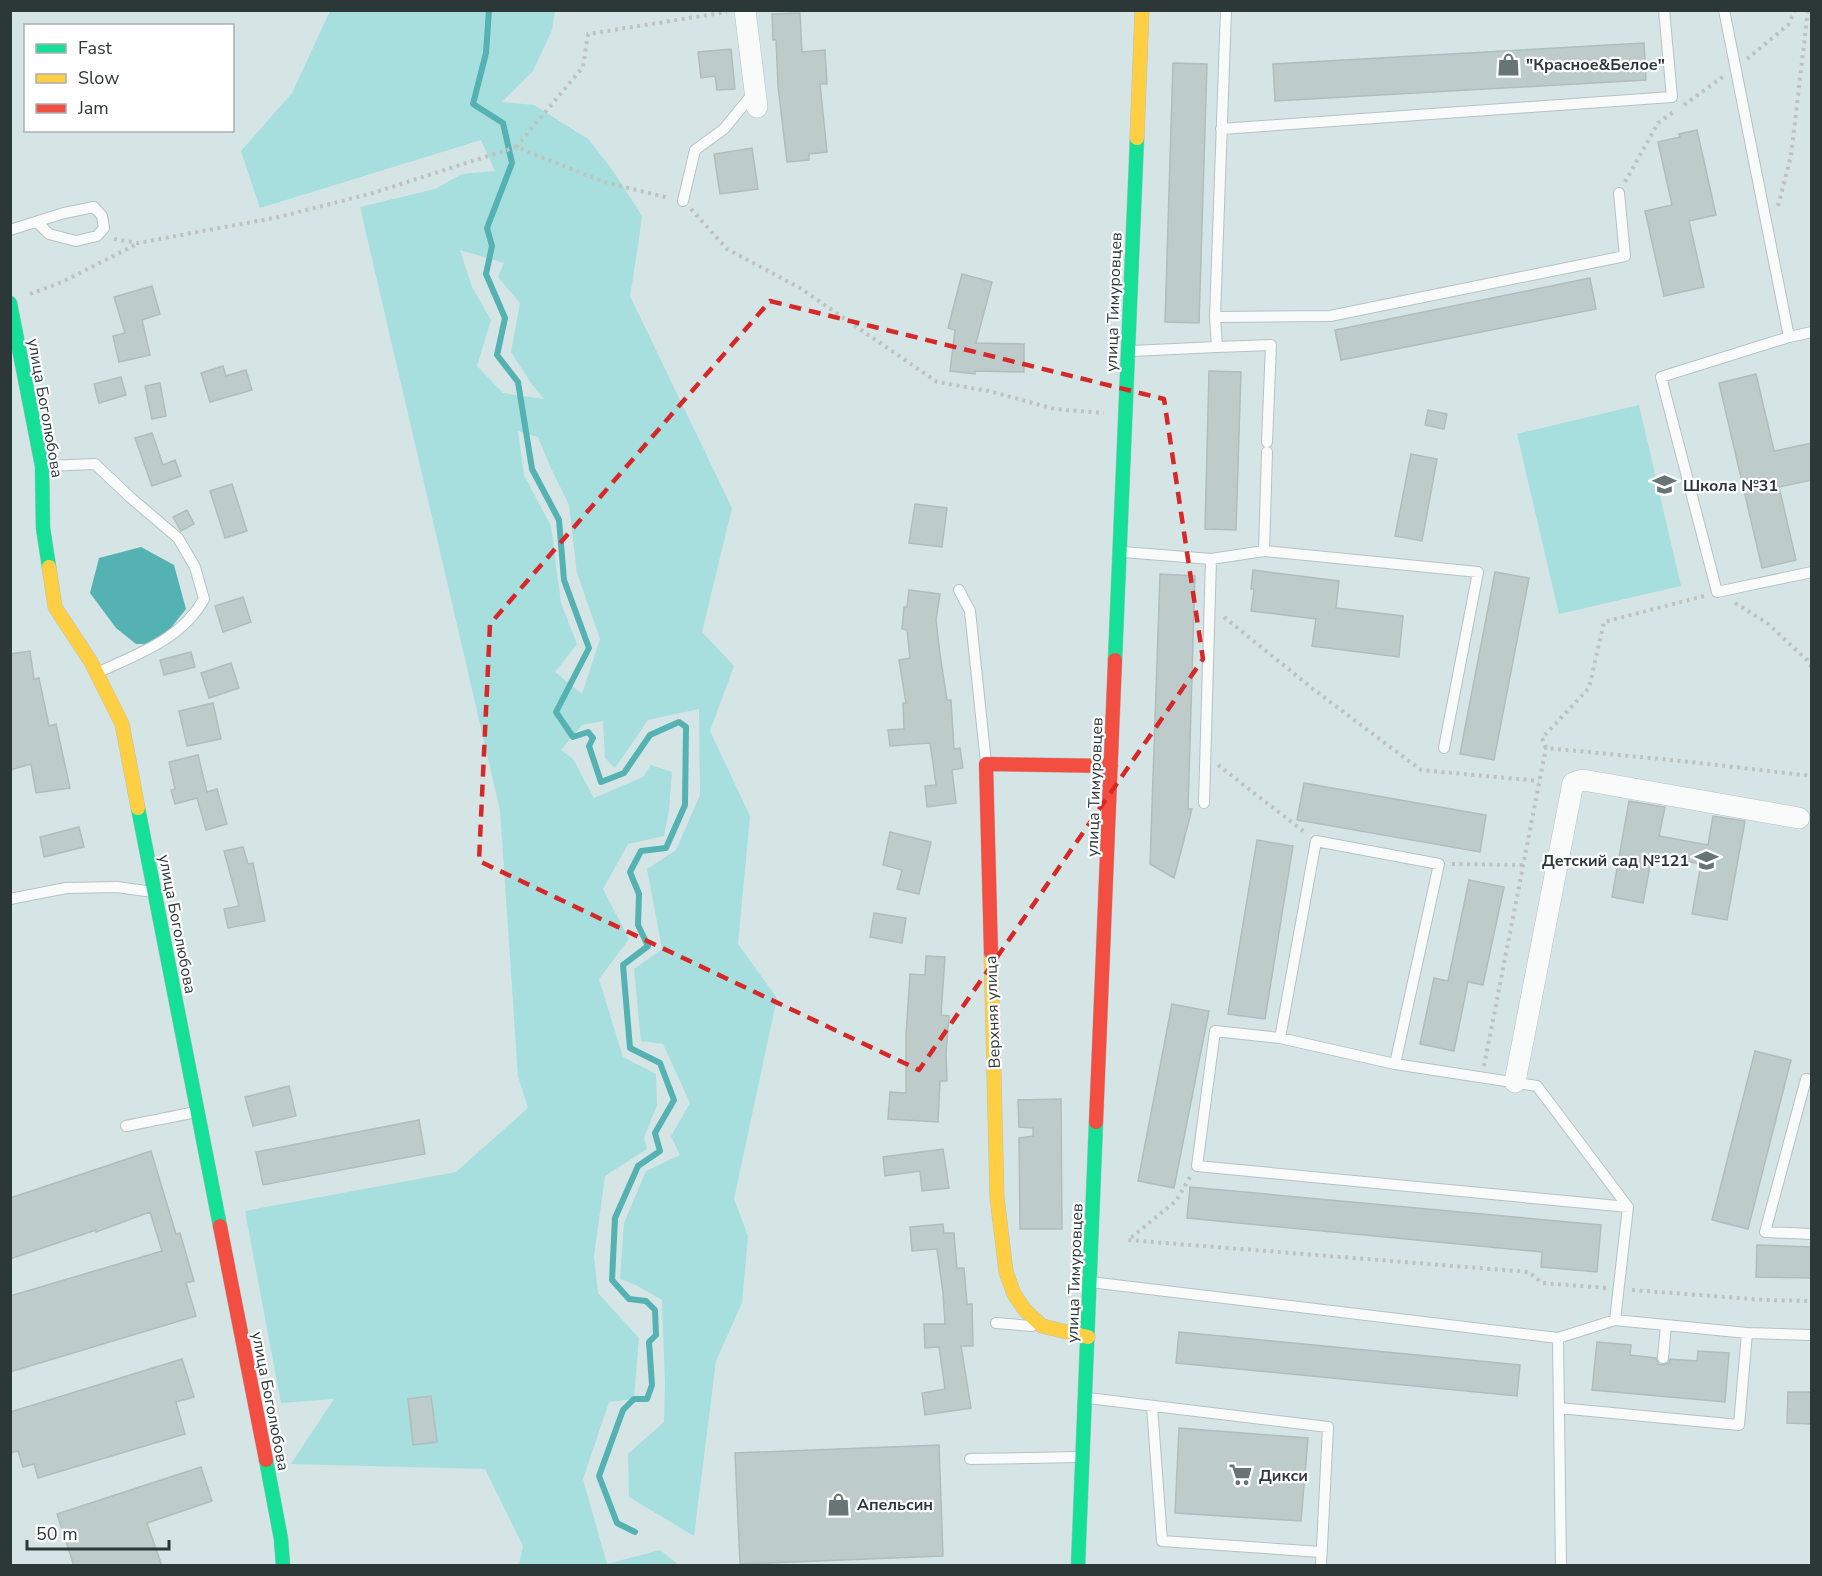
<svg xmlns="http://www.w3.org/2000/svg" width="1822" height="1576" font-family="'Nunito Sans',sans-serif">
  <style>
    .green { fill: #a7dede; fill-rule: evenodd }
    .water { fill: #54b2b2 }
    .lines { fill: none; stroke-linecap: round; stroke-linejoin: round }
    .stream { stroke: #54b2b2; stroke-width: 6 }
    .building { fill: #becbcb; stroke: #b1bdbd; stroke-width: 1.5 }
    .lane-casing { stroke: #b6c2c2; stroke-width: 12 }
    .street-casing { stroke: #b6c2c2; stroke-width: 22 }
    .fast-casing { stroke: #b6c2c2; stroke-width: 15 }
    .slow-casing { stroke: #b6c2c2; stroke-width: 15 }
    .jam-casing { stroke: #b6c2c2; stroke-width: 15 }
    .path { stroke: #bec3c2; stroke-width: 4; stroke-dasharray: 3 4.5; stroke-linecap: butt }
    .lane { stroke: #f9fbfb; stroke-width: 10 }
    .street { stroke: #f9fbfb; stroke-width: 21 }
    .fast { stroke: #16e098; stroke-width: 14 }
    .slow { stroke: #ffcf43; stroke-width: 14 }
    .jam { stroke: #f24e42; stroke-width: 14 }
    .marked { fill: none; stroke: #d62828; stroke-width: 4.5; stroke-dasharray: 12 8; stroke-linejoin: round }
    .labels { text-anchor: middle; stroke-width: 4.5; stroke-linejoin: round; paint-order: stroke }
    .poi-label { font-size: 16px; font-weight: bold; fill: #2c3837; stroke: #fff; text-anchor: start }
    .street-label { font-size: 16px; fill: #2c3837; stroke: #fff }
  </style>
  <rect width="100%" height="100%" fill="#d5e5e5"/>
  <!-- green -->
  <path class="green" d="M330 11H555L552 30 533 71 502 102 534 105 588 139 611 168 642 216 638 246 630 296 732 508 702 632 734 666 710 731 750 816 738 944 777 998 734 1199 748 1236 742 1303 716 1361 694 1536 629 1497 628 1454 664 1422 665 1384 662 1300 636 1285 620 1279 624 1223 646 1171 680 1155 671 1136 690 1103 663 1044 641 1041 634 969 662 949 647 869 676 850 700 795 699 709 648 720 615 768 605 758 603 721 582 725 561 750 573 759 594 798 643 777 651 765 672 772 669 810 664 836 628 844 603 889 629 939 599 979 623 1057 656 1074 657 1105 644 1138 647 1149 605 1176 594 1256 598 1293 639 1338 634 1399 609 1402 583 1479 607 1564 660 1550 679 1565H519L523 1546 485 1469 291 1464 334 1399 281 1403 245 1211 456 1172 528 1108 518 1076 500 810 360 207 435 189 462 174 495 171 481 140 260 208 241 151 292 93ZM460 250 504 263 498 277 520 303 511 352 531 383 544 399 503 393 477 366 491 320 472 287ZM518 431 538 437 550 466 569 505 577 573 600 639 582 694 555 672 577 644 561 603 551 526 524 475Z
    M1639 405 1681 586 1559 614 1517 434Z"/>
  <!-- water -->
  <path class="water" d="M141 547 174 565 186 609 158 644H136L116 628 90 593 99 558Z"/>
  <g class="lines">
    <!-- stream -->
    <path class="stream" d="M489 10 486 53 473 104 503 123 512 163 487 228 492 246 486 274 505 318 497 355 518 382 532 469 559 520 564 580 589 648 556 712 573 737 588 732 593 738 589 746 601 782 624 773 650 735 679 722 686 727 685 805 666 848 641 851 630 872 639 894 638 925 648 946 623 965 630 1048 660 1063 674 1100 655 1133 660 1151 638 1166 615 1218 612 1280 629 1299 646 1301 655 1310 656 1335 649 1342 652 1385 647 1399H634L623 1410 599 1476 617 1523 635 1532"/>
  </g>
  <!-- building -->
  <path class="building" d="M800 13 802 52 825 50 827 84H820L827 152 809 154V160L787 162 778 86 776 40H773L772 14Z
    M1644 43 1646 80 1275 101 1273 64Z
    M731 49 735 89 717 90 715 76 701 78 698 52Z
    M1173 63 1207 64 1199 323 1165 322Z
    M1697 130 1716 215 1689 221 1704 287 1664 296 1645 211 1672 205 1658 142 1680 137 1679 134Z
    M752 148 758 189 720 194 714 154Z
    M962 274 992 282 976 343 1024 344V372L975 371V374L950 371 955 330 948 328Z
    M1590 278 1596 309 1341 360 1335 330Z
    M152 286 160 314 142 320 150 355 119 362 113 336 125 333 114 297Z
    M223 366 226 376 246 370 252 390 210 402 201 373Z
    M1209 371 1241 372 1236 530 1205 529Z
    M1756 374 1774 451 1812 443V480L1779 487 1796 560 1762 568 1719 383Z
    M121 377 126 395 99 403 94 384Z
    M160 383 166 416 152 419 145 386Z
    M1428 410 1447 414 1444 429 1425 425Z
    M152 433 163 465 175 460 181 476 152 486 135 438Z
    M1411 454 1437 459 1422 541 1395 536Z
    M232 484 247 531 225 538 210 491Z
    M915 504 947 508 942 547 909 543Z
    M187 510 194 524 181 531 173 517Z
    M1253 570 1339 581 1336 608 1403 616 1399 657 1312 646 1316 619 1251 611 1254 589H1251Z
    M1495 572 1529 578 1494 760 1460 754Z
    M1160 574 1195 576 1188 809H1192L1174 878 1150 864Z
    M909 590 940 594 936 620 940 654 947 700H951L954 749 960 748 963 768 952 770 956 803 927 807 925 786 936 785 930 743 890 746 888 730 904 729 903 703H906L899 660 910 658 907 630 902 629 904 607H907Z
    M243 597 251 622 223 632 215 606Z
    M30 651 34 679 39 678 49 726 56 724 70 788 36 793 31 764 10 770V654Z
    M191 652 195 667 164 675 160 660Z
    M231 663 239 688 209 698 201 673Z
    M213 703 221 739 187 746 179 711Z
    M198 755 207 792 217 789 227 824 206 830 197 798 175 804 171 790 175 789 169 762Z
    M1304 783 1486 815 1480 852 1297 820Z
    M1629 801 1665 807 1659 836 1708 845 1713 816 1745 821 1727 920 1692 914 1701 864 1652 855 1643 903 1612 897Z
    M79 827 84 847 44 857 40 837Z
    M890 832 931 842 919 894 897 889 902 870 883 865Z
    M1257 840 1293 846 1265 1019 1228 1014Z
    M243 847 248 864 253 863 265 921 228 928 224 909 239 906 224 851Z
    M1469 880 1504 887 1483 985 1468 982 1454 1051 1420 1044 1434 978 1448 981Z
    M874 913 906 918 902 943 870 937Z
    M926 956 945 957 941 1015 949 1016 946 1053 947 1081H940L938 1122 888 1119 890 1092 906 1093V1035L910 974 925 975Z
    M1172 1004 1209 1011 1174 1188 1138 1181Z
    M1755 1051 1791 1060 1748 1229 1712 1220Z
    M289 1086 296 1116 253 1126 245 1097Z
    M1061 1099 1062 1229H1020L1019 1138 1033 1136V1128L1019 1127 1018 1100Z
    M419 1120 425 1154 263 1185 256 1152Z
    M943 1149 949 1188 922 1191 920 1171 885 1176 883 1157Z
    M151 1151 176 1234 180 1233 194 1281 186 1283 196 1316 10 1372V1296L162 1251 150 1212 96 1232V1230L10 1259V1198Z
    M1190 1187 1601 1225 1597 1272 1541 1267 1542 1252 1187 1218Z
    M943 1224 944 1233H954L957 1268H964L967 1304H972L973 1346H961L971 1408 925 1415 922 1393 945 1389 939 1347 925 1348 924 1324H945L943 1293 937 1249 912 1251 910 1227Z
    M1757 1245 1812 1247V1278L1756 1277Z
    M1179 1332 1520 1365 1517 1396 1176 1363Z
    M1597 1342 1631 1345 1630 1355 1656 1358 1658 1364 1663 1365 1669 1363 1670 1359 1697 1361 1698 1351 1729 1353 1725 1402 1592 1390Z
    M182 1359 194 1397 176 1402 185 1434 38 1478 34 1464 23 1467 18 1451 10 1453V1412Z
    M1788 1392H1812V1424L1787 1423Z
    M431 1396 437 1442 413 1445 408 1399Z
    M1179 1428 1308 1438 1301 1521 1175 1513Z
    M939 1445 943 1556 740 1564 735 1453Z
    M201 1467 212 1501 147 1523 162 1566H74L57 1514Z"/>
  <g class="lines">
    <defs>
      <path id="lane" d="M1724 10 1789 337 1661 377 1717 592 1812 572
        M1221 129 1672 97 1664 10
        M683 201 695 150 724 129 755 91
        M10 230 64 213 94 207 102 216 104 228 97 236 76 241 49 234 37 222
        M1215 317 1226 10
        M1789 337 1812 332
        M1217 347 1271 345 1267 442
        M1131 351 1217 347 1215 317 1330 316 1625 256 1619 193
        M44 466 95 464 131 498 178 538 195 567 204 599C181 640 137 654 97 673
        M1264 551 1478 572 1444 748
        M1123 552 1211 559 1204 803
        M1211 559 1264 551 1267 452
        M959 590 970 611 986 763
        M10 899 66 888 117 887 153 892
        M1280 1038 1316 841 1439 864 1395 1064
        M1812 1080 1806 1079 1765 1232 1812 1234
        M126 1126 196 1112
        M1090 1282 1558 1338 1615 1320 1747 1333 1812 1335
        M1615 1320 1628 1207 1537 1086 1395 1064 1280 1038 1215 1031 1197 1166 1628 1207
        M996 1323 1032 1326
        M1558 1338 1561 1566
        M1663 1358 1666 1325
        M1088 1398 1328 1427 1321 1566
        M1152 1406 1162 1541 1321 1552
        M1559 1408 1739 1425 1747 1333
        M970 1459 1080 1457"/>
      <path id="street" d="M745 10 757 107
        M1515 1082 1573 783 1583 780 1799 818"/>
      <path id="fast" d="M10 303 42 466 43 528 49 567
        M1115 660 1137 138
        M138 808 220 1226
        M266 1460 281 1539 283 1566
        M1078 1566 1096 1122"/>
      <path id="slow" d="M1137 138 1142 10
        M49 567 55 607 91 662 122 724 138 808
        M991 953 997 1197 1006 1272 1014 1294 1025 1310 1042 1326 1088 1337"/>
      <path id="jam" d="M991 953 986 764 1111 766
        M1096 1122 1115 660
        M220 1226 266 1460"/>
    </defs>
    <!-- lane casing -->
    <use href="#lane" class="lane-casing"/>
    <!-- street casing -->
    <use href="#street" class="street-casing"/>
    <!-- fast casing -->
    <use href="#fast" class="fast-casing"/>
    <!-- slow casing -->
    <use href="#slow" class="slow-casing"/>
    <!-- jam casing -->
    <use href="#jam" class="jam-casing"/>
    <!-- path -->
    <path class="path" d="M1747 59 1788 25 1795 10
      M1684 105 1724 76
      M516 147 583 67 588 34 727 12
      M1625 182 1658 123 1675 111
      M1778 206 1791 156 1808 10
      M691 209 727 249 800 288 937 382 989 391 1055 409 1104 413
      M114 239 138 243 279 217 373 193 516 147 604 182 669 198
      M30 294 62 282 137 244
      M1704 596 1604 622 1589 688 1542 738 1546 748 1691 762 1812 776
      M1735 603 1767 623 1807 660 1812 668
      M1224 617 1313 689 1421 770 1539 781
      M1218 765 1307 834
      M1452 864 1523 865
      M1484 1066 1546 748
      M1190 1177 1176 1201 1128 1240 1529 1272 1542 1283 1607 1288
      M1632 1290 1766 1300 1812 1301"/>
    <!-- lane -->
    <use href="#lane" class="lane"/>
    <!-- street -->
    <use href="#street" class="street"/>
    <!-- fast -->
    <use href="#fast" class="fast"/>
    <!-- slow -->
    <use href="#slow" class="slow"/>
    <!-- jam -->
    <use href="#jam" class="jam"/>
  </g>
  <!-- marked area -->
  <path class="marked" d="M770 301 1164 399 1203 659 919 1070 479 861 490 624Z"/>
  <!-- icons -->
  <defs>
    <symbol id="shop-bare" viewBox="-9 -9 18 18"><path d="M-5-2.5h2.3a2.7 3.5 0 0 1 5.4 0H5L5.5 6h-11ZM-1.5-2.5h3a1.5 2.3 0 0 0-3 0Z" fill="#677574" stroke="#fff" stroke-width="2.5" paint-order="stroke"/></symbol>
    <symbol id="school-bare" viewBox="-9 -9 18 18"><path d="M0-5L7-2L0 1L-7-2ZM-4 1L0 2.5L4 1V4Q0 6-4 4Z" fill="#677574" stroke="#fff" stroke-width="2.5" paint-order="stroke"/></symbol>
    <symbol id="supermarket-bare" viewBox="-9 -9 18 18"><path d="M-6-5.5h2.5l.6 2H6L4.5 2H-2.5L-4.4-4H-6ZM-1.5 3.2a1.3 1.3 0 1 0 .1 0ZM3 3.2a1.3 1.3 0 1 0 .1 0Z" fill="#677574" stroke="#fff" stroke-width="2.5" paint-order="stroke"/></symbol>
  </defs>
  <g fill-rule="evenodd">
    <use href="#shop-bare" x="1492" y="48" width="33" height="33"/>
    <use href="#school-bare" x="1648" y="468" width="33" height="33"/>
    <use href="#school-bare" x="1690" y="844" width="33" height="33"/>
    <use href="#supermarket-bare" x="1224" y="1458" width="33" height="33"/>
    <use href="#shop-bare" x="822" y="1488" width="33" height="33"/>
  </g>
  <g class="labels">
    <!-- poi labels -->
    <g class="poi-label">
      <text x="1526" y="70">"Красное&amp;Белое"</text>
      <text x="1683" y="491">Школа №31</text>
      <text x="1689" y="866" text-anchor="end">Детский сад №121</text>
      <text x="1259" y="1481">Дикси</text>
      <text x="857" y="1510">Апельсин</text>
    </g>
    <!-- street labels -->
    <g class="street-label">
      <text transform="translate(1113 302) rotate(-88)" y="6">улица Тимуровцев</text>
      <text transform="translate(46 408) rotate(80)" y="6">улица Боголюбова</text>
      <text transform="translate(1094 787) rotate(-88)" y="6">улица Тимуровцев</text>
      <text transform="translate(178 924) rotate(79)" y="6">улица Боголюбова</text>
      <text transform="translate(992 1012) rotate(-92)" y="6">Верхняя улица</text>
      <text transform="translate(1074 1273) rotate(-88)" y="6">улица Тимуровцев</text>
      <text transform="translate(271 1401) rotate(79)" y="6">улица Боголюбова</text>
    </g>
  </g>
  <!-- border -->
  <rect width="1822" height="1576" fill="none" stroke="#2c3837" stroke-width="24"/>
  <!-- legend -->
  <rect x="24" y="24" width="210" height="108" fill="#ffffff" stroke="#abafaf" stroke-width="1.5"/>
  <rect x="36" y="44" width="30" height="9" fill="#16e098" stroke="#abafaf" stroke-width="1.5"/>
  <text x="78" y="54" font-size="18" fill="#2c3837">Fast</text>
  <rect x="36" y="74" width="30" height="9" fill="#ffcf43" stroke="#abafaf" stroke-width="1.5"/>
  <text x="78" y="84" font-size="18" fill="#2c3837">Slow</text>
  <rect x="36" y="104" width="30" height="9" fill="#f24e42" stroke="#abafaf" stroke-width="1.5"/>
  <text x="78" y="114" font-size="18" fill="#2c3837">Jam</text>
  <!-- scale -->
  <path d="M27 1540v9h142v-9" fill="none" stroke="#2c3837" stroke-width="3"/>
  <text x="36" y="1540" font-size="18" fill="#2c3837" stroke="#ffffff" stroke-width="4.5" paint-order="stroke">50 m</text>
</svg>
